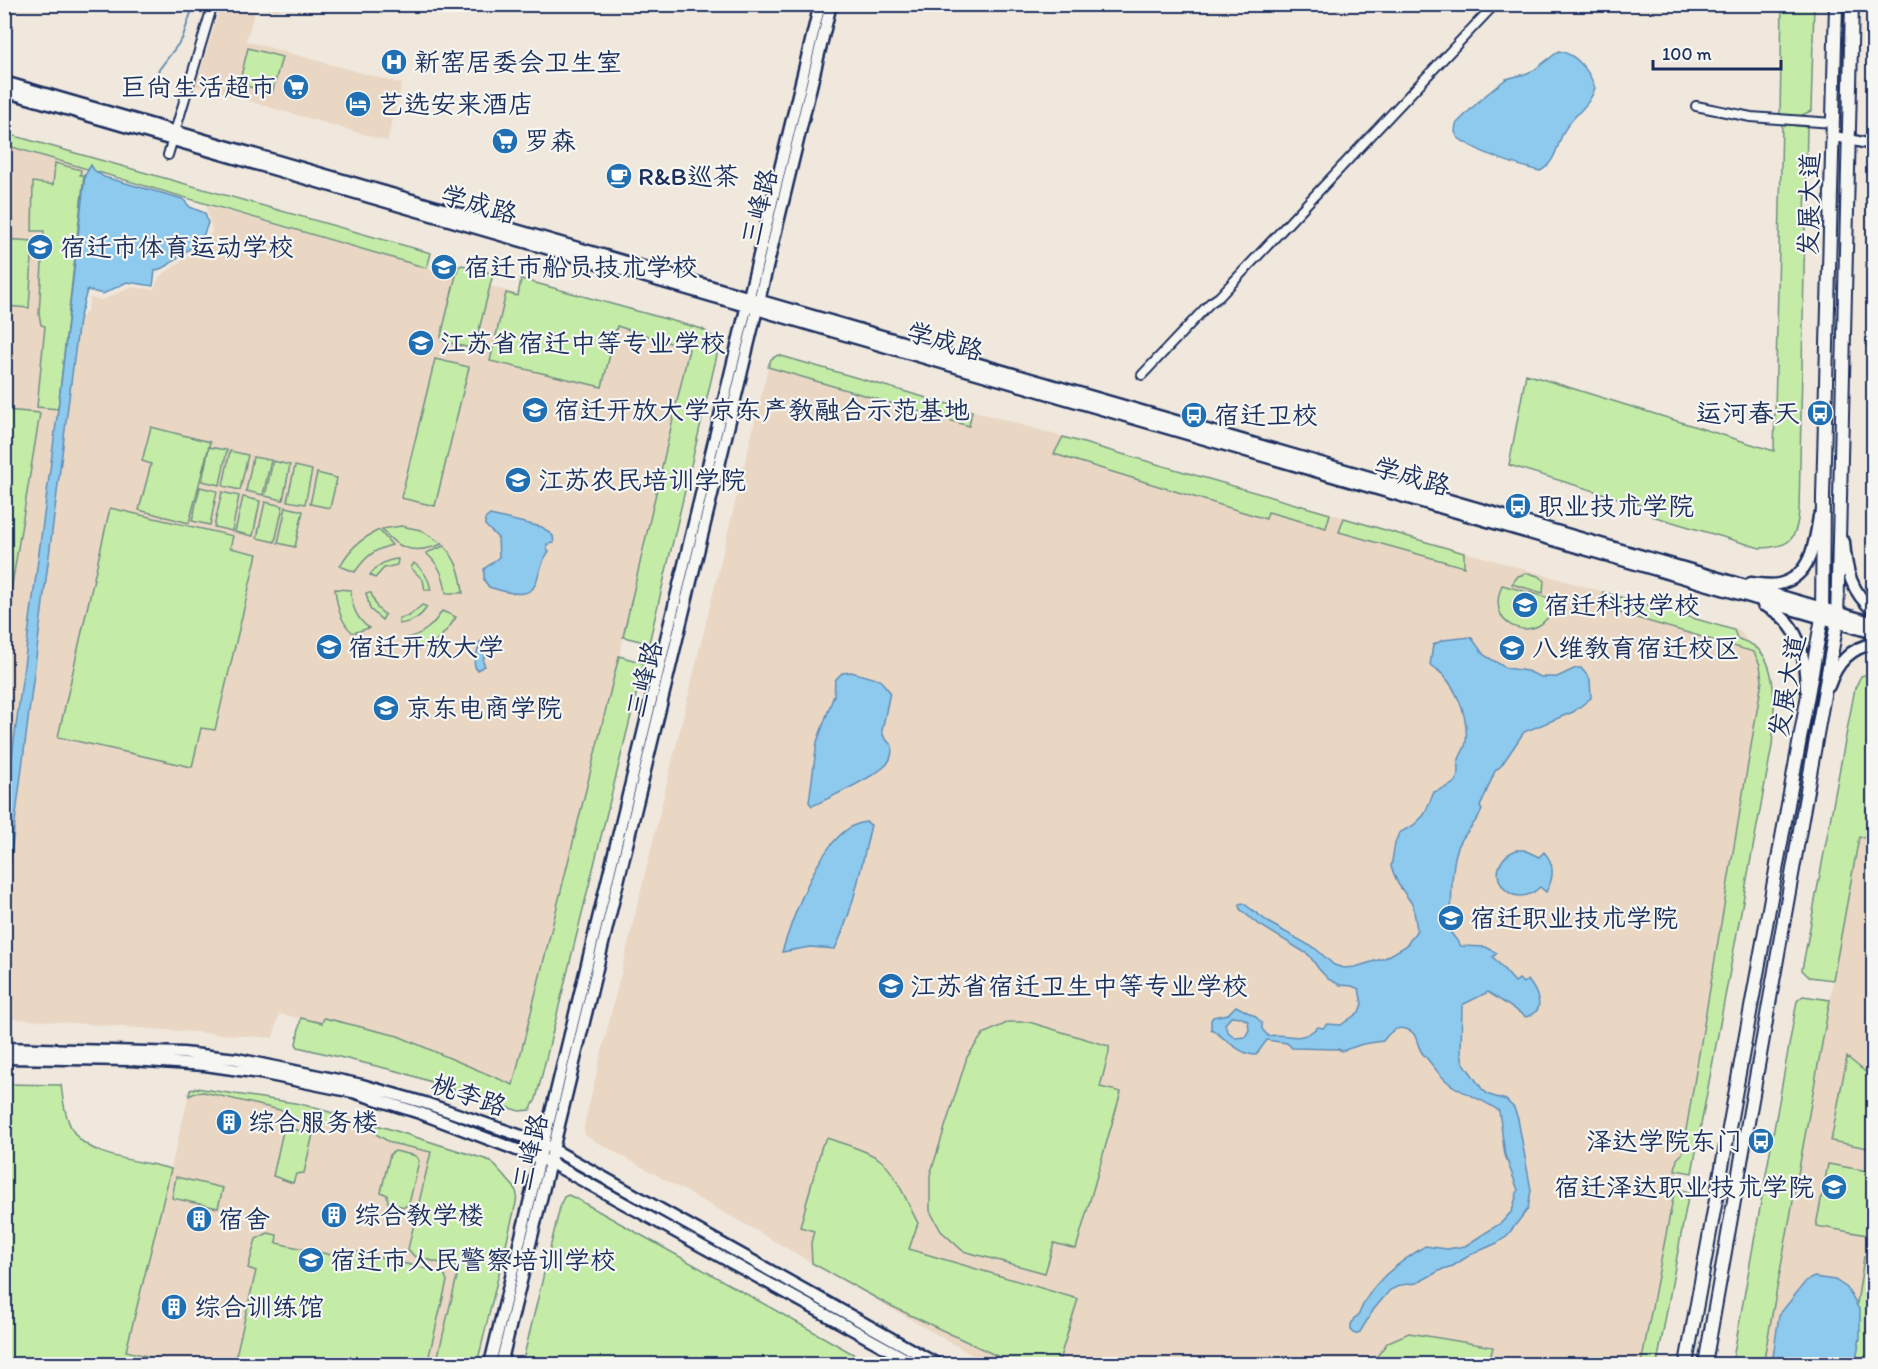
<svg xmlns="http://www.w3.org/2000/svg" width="1878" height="1369" font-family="Itim,'LXGW WenKai TC',sans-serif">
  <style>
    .built { fill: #e9d7c4 }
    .green { fill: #c5eca6; stroke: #708e82; stroke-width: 1.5 }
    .water { fill: #8ecaee; stroke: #608cb4; stroke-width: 1.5; fill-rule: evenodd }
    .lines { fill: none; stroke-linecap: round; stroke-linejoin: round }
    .stream { stroke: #608cb4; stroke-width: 2 }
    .minor-casing { stroke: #1b2f5e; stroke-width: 12 }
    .tertiary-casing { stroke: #1b2f5e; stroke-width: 14 }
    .secondary-casing { stroke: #1b2f5e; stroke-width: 15 }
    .primary-casing { stroke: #1b2f5e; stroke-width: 16 }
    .minor { stroke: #f6f6f2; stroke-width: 8 }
    .tertiary { stroke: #f6f6f2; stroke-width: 9 }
    .secondary { stroke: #f6f6f2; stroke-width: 10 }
    .primary { stroke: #f6f6f2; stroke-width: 12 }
    .labels { text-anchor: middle; stroke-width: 4.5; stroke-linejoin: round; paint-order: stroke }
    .poi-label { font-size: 26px; fill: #1b2f5e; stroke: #f6f6f2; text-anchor: start }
    .street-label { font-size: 26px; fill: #1b2f5e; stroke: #f6f6f2 }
  </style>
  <rect width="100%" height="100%" fill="#f0e8dd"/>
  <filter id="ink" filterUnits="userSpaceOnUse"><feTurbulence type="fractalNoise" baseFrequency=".0167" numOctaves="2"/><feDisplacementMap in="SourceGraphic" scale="12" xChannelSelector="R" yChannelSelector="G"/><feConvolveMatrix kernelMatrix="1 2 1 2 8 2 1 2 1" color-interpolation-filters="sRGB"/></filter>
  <g filter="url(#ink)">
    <!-- built -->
    <path class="built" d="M221 4 280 5 278 11 257 5 246 41 402 84 387 141 196 86Z
      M5 145 85 167 58 409 5 810Z
      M206 205 518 294 689 349 619 656 513 1085 324 1018 322 1023 279 1014 273 1038 5 1018V905L79 320 87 311 90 298 102 300 130 287 154 289 159 277 201 247 212 231Z
      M778 355 1740 631 1752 647 1760 665 1762 681 1681 1154 1641 1364H988L748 1226 586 1136 584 1132V1125L768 367 771 359Z
      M1873 756V1364H1763L1828 1010Z
      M196 1088 301 1104 397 1130 491 1161 448 1364H123L190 1090Z"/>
    <!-- green -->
    <path class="green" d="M1782 5H1814L1811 111 1800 116 1780 115Z
      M248 48 282 57 272 93 239 84Z
      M1782 124 1807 127 1799 511C1796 540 1791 547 1760 548L1652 516 1654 509 1509 465 1526 374 1774 451Z
      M4 133 431 253 427 268 5 145Z
      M55 163 81 170 80 175H84L58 409 37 407 45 326 41 325 39 314 44 231H32L33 182 53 185Z
      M4 239 33 241 29 308 5 306Z
      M462 265 491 273 492 278 475 346 470 348 442 341 441 336 458 267Z
      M521 279 702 329C715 337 718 340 717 355L649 643 623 637 689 349 617 326 602 387 490 361 506 293 518 296Z
      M778 355 972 411 969 426 768 367 771 359Z
      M435 359 469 367 435 506 401 498Z
      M5 410 40 413 5 628 4 410Z
      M151 427 210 442 189 523 139 510 151 464 142 461Z
      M1063 437 1330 514 1326 528 1268 512 1266 519 1054 454Z
      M209 447 227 450 220 485 202 481Z
      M230 451 248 455 240 490 223 486Z
      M253 457 271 460 263 495 246 491Z
      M273 461 290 465 283 500 265 496Z
      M295 466 312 470 305 504 287 501Z
      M317 473 337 478 330 508 310 504Z
      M200 487 217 491 210 525 192 521Z
      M222 492 239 496 232 531 214 527Z
      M243 497 260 501 253 536 235 532Z
      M265 502 283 506 275 542 257 538Z
      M286 507 303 511 295 547 278 543Z
      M110 508 233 536 230 548 257 554 215 730 201 728 192 767 58 737Z
      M1344 518 1464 553V567L1339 532Z
      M401 526 421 530 442 544C417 554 398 551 382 529Z
      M379 530 392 545C375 549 365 557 355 572L340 566C350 548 361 539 379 530Z
      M444 546C457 560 461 574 463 593H446C444 575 439 565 426 553Z
      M398 559 397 565 384 568 375 578 370 575C377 565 385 560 398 559Z
      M414 563C424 570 429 578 431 590H425L423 580 411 568Z
      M1528 573 1538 576 1544 580 1543 593 1512 584 1518 576Z
      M1502 585 1553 599C1553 645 1481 636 1502 585Z
      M335 589 351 590C351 605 357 619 369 628L353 633C340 622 337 605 335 589Z
      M1603 592 1734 630 1737 638C1742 641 1749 642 1754 646 1780 662 1774 719 1772 746L1692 1173 1675 1170 1677 1159 1682 1154 1762 681 1760 665 1754 652 1599 607Z
      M366 593H371L377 608 385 615 382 620 370 609Z
      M422 605 427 607C420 618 412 622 399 624V618L409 616Z
      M442 611 456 617C446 633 436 644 418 650L408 638C424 633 433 626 442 611Z
      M619 656 644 663 536 1099 530 1110 519 1111 401 1072 298 1047 296 1044 301 1018 322 1023 324 1018 398 1036 513 1085Z
      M1873 672V839L1859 837 1833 980 1809 977 1802 970 1855 688 1861 676Z
      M1803 996 1830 1000 1763 1364H1732L1797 1001Z
      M1009 1022H1029L1109 1046V1052L1100 1087 1121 1092 1076 1249 1054 1243 1045 1273 963 1251 941 1231 930 1211V1175L967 1057 983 1034Z
      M1847 1057 1873 1078V1149L1831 1141Z
      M5 1084 61 1085C63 1101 65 1117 73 1131 90 1159 142 1160 171 1169L126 1351 179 1364H5Z
      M196 1088 301 1104 340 1115 338 1124C320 1125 296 1125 284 1111L204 1092 195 1093 189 1096 190 1090Z
      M377 1125 491 1161 514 1187 517 1194 516 1203 477 1364H436L459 1268 414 1256 408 1249 431 1152 391 1143 374 1133Z
      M289 1128 313 1134 304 1173 296 1174 293 1183 273 1176 283 1131Z
      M827 1138C843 1144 865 1149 879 1159 895 1170 908 1205 918 1223L909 1249 1078 1299 1058 1364H1014L889 1305 812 1263 811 1243 814 1231 800 1227 822 1145Z
      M395 1151 416 1156 419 1161 410 1200 405 1207 388 1203 387 1195 381 1192 390 1154Z
      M1828 1164 1873 1172V1236L1816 1226Z
      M176 1177 223 1188 218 1208 172 1198Z
      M1675 1188 1689 1192 1657 1364H1641Z
      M568 1195 575 1198 871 1364H522L561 1203 564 1197Z
      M268 1233 277 1235 276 1243 341 1257 343 1249 444 1273 447 1281 427 1364H234L256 1271 248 1268 256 1239Z
      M1864 1257 1873 1259V1364H1848Z
      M1409 1333 1493 1347 1491 1355 1483 1364H1371L1388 1342Z"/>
    <!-- water -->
    <path class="water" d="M1559 51C1577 54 1590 72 1595 88 1590 106 1573 115 1564 131 1557 145 1555 164 1540 171 1512 164 1481 154 1458 138L1455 132 1456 124 1481 99 1506 79 1525 74 1534 70Z
      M91 165 94 170 104 177 183 199 190 207 205 213 208 223 202 239 167 266 155 271 153 286 127 282 103 294 87 290 79 320 5 901V809L58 409 85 175Z
      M490 515 542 527 553 536 554 543 547 544V550L549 552C543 558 542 565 539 573 537 578 536 587 531 590 521 598 499 590 489 587L484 580V569L499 557 498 538 485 525V519Z
      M1471 637 1484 655 1506 668 1527 671 1541 677H1557L1576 668H1581L1590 679 1591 698 1573 712 1524 732 1501 766 1495 771 1480 807 1482 810C1477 822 1467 830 1461 841 1449 860 1452 909 1451 933L1461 946 1486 947 1497 953 1493 957 1515 982 1519 979 1523 983 1528 980C1538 993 1547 1012 1526 1017L1488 992 1462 1005 1461 1052 1463 1062 1482 1089 1489 1095 1506 1100 1514 1108 1518 1119 1531 1190 1528 1209 1506 1237 1497 1243 1470 1255 1453 1266 1443 1269 1417 1283 1401 1285 1390 1290 1374 1309 1360 1332 1355 1334 1351 1330V1325L1354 1318 1358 1316C1372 1280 1395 1266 1425 1246L1447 1249 1465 1246 1501 1223 1512 1211 1518 1190 1505 1155 1499 1111C1485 1100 1468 1096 1453 1086 1441 1079 1433 1065 1424 1055 1415 1047 1420 1033 1406 1029 1395 1026 1389 1033 1383 1041L1363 1044 1342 1051 1338 1049 1292 1048 1287 1043 1267 1040 1256 1055C1240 1055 1224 1037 1211 1029V1020L1213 1017 1228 1014 1236 1006 1255 1016 1262 1023V1029L1268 1036C1291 1032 1297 1045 1318 1027L1323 1028 1327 1024 1341 1025 1359 1012 1362 1004 1359 989 1352 986 1340 985 1328 979 1318 968 1309 955 1255 922 1240 909 1239 904 1243 903 1271 924 1316 949 1334 965 1344 968 1355 967 1385 958 1406 946 1417 930 1413 905 1398 884 1391 867 1395 843 1399 833 1414 825 1424 815 1434 792C1440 789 1451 787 1455 782 1460 776 1457 771 1458 764 1458 757 1465 750 1466 742 1469 715 1454 678 1430 665L1433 645 1443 640ZM1232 1016 1240 1017 1248 1021 1249 1030 1245 1037 1236 1038 1227 1031 1225 1024Z
      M483 640 489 641 490 647 488 652H485L483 662 485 666 477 670C470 661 479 653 480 642Z
      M851 672 880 680 890 692 882 731 884 737 892 746C892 752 892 758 887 764 877 776 829 798 812 806L809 802 817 742 834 695 835 680 842 673Z
      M866 822 871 825C861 867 854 909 835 949L810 947 782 952C793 917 823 826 866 822Z
      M1516 850H1524L1539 857 1544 852C1555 864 1554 878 1546 892L1540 887C1510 916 1477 867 1516 850Z
      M1814 1277 1835 1280 1847 1288 1860 1311V1338L1855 1364H1772L1779 1315 1806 1281Z"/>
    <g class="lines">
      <!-- stream -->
      <path class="stream" d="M158 71 182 39 194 4"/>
      <defs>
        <path id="minor" d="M1696 106 1751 117 1833 123
          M168 155 213 4
          M1142 375 1210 303 1219 297 1495 4"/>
        <path id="tertiary" d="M1833 136 1874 145"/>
        <path id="secondary" d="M4 82 1874 623
          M4 91 1874 633
          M1844 542C1846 570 1851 592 1874 611
          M1751 583C1760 584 1770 586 1779 584 1811 577 1815 543 1819 516
          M1763 605C1799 620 1805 653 1806 689
          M1829 686C1836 665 1850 647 1874 644
          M4 1048 183 1053 237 1059 362 1085 425 1103 542 1143 937 1364
          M4 1058 132 1060 205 1065 260 1073 353 1092 420 1113 551 1163 915 1364
          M490 1364 820 4
          M501 1364 831 4"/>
        <path id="primary" d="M1686 1364 1822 618 1823 496 1836 4
          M1705 1364 1837 622 1852 4"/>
      </defs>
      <!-- minor casing -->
      <use href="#minor" class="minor-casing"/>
      <!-- tertiary casing -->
      <use href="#tertiary" class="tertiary-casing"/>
      <!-- secondary casing -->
      <use href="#secondary" class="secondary-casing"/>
      <!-- primary casing -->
      <use href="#primary" class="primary-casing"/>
      <!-- minor -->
      <use href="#minor" class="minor"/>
      <!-- tertiary -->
      <use href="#tertiary" class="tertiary"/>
      <!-- secondary -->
      <use href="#secondary" class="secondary"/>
      <!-- primary -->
      <use href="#primary" class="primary"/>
    </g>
  </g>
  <!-- icons -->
  <defs>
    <symbol id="hospital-disc" viewBox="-11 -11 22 22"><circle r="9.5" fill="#1f6fb2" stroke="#f6f6f2"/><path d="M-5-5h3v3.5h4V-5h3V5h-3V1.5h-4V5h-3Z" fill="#fff"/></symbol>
    <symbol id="supermarket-disc" viewBox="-11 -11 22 22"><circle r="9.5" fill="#1f6fb2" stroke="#f6f6f2"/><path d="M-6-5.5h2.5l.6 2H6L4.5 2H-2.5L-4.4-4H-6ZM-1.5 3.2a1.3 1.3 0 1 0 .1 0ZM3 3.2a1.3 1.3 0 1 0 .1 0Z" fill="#fff"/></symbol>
    <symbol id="hotel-disc" viewBox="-11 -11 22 22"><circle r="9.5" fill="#1f6fb2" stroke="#f6f6f2"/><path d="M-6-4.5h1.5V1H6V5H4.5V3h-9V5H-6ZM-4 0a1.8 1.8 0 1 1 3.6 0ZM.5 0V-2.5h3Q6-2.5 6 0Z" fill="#fff"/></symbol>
    <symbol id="cafe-disc" viewBox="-11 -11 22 22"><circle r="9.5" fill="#1f6fb2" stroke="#f6f6f2"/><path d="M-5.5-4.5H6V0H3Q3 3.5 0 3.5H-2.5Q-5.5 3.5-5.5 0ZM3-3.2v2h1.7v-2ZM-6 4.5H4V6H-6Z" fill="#fff"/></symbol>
    <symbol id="school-disc" viewBox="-11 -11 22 22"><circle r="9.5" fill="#1f6fb2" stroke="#f6f6f2"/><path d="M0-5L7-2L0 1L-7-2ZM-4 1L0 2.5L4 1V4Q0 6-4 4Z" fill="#fff"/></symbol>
    <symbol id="university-disc" viewBox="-11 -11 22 22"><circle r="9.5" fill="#1f6fb2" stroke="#f6f6f2"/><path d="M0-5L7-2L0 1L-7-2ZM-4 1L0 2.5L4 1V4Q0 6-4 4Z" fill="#fff"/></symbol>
    <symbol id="bus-disc" viewBox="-11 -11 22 22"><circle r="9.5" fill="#1f6fb2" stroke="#f6f6f2"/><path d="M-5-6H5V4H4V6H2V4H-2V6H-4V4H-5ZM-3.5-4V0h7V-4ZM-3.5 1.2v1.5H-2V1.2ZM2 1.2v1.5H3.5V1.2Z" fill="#fff"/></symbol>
    <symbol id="building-disc" viewBox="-11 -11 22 22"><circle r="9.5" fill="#1f6fb2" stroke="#f6f6f2"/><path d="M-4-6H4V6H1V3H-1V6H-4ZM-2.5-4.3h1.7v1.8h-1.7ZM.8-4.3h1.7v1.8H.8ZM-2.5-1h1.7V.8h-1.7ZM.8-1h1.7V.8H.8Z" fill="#fff"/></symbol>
  </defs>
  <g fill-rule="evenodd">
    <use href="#hospital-disc" x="379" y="47" width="30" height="30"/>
    <use href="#supermarket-disc" x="281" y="72" width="30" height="30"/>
    <use href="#hotel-disc" x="343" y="89" width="30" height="30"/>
    <use href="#supermarket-disc" x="490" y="126" width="30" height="30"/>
    <use href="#cafe-disc" x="604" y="161" width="30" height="30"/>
    <use href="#school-disc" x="25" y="232" width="30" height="30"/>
    <use href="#school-disc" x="429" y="252" width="30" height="30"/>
    <use href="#school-disc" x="406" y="328" width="30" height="30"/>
    <use href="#university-disc" x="520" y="395" width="30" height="30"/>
    <use href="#bus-disc" x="1805" y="398" width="30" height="30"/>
    <use href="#bus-disc" x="1179" y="400" width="30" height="30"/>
    <use href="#university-disc" x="503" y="465" width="30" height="30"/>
    <use href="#bus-disc" x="1503" y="491" width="30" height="30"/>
    <use href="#university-disc" x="1510" y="590" width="30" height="30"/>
    <use href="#university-disc" x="314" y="632" width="30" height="30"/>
    <use href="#university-disc" x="1497" y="633" width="30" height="30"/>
    <use href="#university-disc" x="371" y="693" width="30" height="30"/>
    <use href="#university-disc" x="1436" y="903" width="30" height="30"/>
    <use href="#school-disc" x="876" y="971" width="30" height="30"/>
    <use href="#building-disc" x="214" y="1107" width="30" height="30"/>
    <use href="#bus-disc" x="1746" y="1126" width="30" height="30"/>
    <use href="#university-disc" x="1819" y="1172" width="30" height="30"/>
    <use href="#building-disc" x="319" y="1200" width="30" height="30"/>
    <use href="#building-disc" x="184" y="1204" width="30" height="30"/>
    <use href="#school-disc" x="296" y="1245" width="30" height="30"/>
    <use href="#building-disc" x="159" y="1292" width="30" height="30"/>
  </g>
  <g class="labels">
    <!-- poi labels -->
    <g class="poi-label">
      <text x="414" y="71">新窑居委会卫生室</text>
      <text x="276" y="96" text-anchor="end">巨尚生活超市</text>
      <text x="378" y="113">艺选安来酒店</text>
      <text x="524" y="150">罗森</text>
      <text x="638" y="185">R&amp;B巡茶</text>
      <text x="60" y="256">宿迁市体育运动学校</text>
      <text x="464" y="276">宿迁市船员技术学校</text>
      <text x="440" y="352">江苏省宿迁中等专业学校</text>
      <text x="554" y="419">宿迁开放大学京东产教融合示范基地</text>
      <text x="1800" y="422" text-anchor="end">运河春天</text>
      <text x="1214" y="424">宿迁卫校</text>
      <text x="538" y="489">江苏农民培训学院</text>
      <text x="1538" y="515">职业技术学院</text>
      <text x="1544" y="614">宿迁科技学校</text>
      <text x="348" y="656">宿迁开放大学</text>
      <text x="1532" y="657">八维教育宿迁校区</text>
      <text x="406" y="717">京东电商学院</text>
      <text x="1470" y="927">宿迁职业技术学院</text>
      <text x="910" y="995">江苏省宿迁卫生中等专业学校</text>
      <text x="248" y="1131">综合服务楼</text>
      <text x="1742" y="1150" text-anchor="end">泽达学院东门</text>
      <text x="1814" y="1196" text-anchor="end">宿迁泽达职业技术学院</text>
      <text x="354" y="1224">综合教学楼</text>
      <text x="218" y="1228">宿舍</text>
      <text x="330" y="1269">宿迁市人民警察培训学校</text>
      <text x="194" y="1316">综合训练馆</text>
    </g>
    <!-- street labels -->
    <g class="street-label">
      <text transform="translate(479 204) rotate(16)" y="9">学成路</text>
      <text transform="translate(1809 204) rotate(-89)" y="9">发展大道</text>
      <text transform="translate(759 207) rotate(-76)" y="9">三峰路</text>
      <text transform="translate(945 341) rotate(16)" y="9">学成路</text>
      <text transform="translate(1412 476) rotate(16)" y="9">学成路</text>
      <text transform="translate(644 679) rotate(-76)" y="9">三峰路</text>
      <text transform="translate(1787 686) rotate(-80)" y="9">发展大道</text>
      <text transform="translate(469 1095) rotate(19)" y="9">桃李路</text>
      <text transform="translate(530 1152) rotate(-77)" y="9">三峰路</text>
    </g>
  </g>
  <!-- margin -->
  <rect width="1878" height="1369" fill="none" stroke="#f6f6f2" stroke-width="24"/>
  <rect x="12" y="12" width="1854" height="1345" fill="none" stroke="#1b2f5e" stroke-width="2" filter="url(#ink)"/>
  <!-- scale -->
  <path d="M1653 60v9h128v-9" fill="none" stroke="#1b2f5e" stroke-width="3"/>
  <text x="1662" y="60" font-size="18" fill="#1b2f5e" stroke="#f6f6f2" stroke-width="4.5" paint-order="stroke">100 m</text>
</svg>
